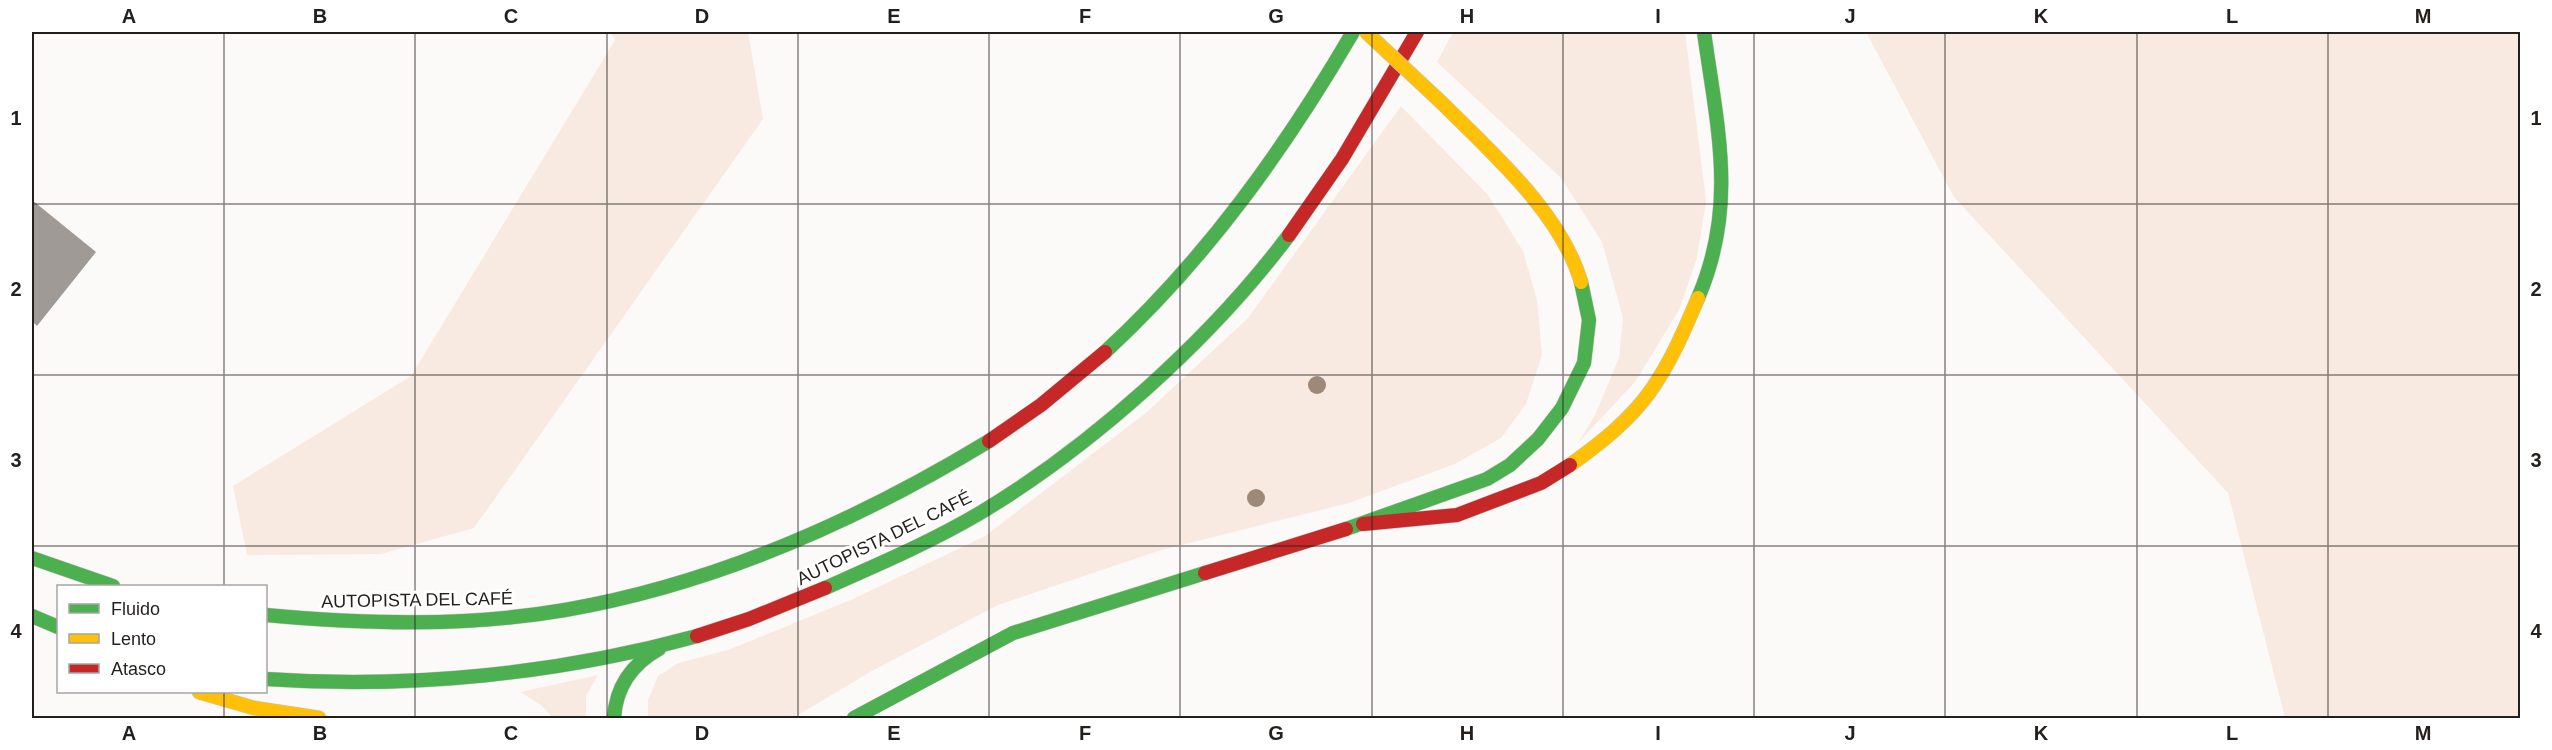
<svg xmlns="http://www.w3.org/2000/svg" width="2552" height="750" font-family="Helvetica,sans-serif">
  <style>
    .green { fill: #f9eae1 }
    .building { fill: #a09a97 }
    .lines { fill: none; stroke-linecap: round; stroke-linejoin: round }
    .fast-casing { stroke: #cac7c5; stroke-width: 15 }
    .slow-casing { stroke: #cac7c5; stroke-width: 15 }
    .jam-casing { stroke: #cac7c5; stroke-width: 15 }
    .fast { stroke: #4caf50; stroke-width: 14 }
    .slow { stroke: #ffc107; stroke-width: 14 }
    .jam { stroke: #c62828; stroke-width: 14 }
    .slow-bridge-casing { stroke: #cac7c5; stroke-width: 15; stroke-linecap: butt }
    .slow-bridge { stroke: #ffc107; stroke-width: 14 }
    .tree { fill: #9e8877 }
    .grid { fill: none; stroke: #231f1d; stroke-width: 1.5; stroke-opacity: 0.55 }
    .labels { text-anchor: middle; stroke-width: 6; stroke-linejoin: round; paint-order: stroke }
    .street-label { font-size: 18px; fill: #231f1d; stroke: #fff }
    .neatline { fill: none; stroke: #231f1d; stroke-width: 2 }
    .grid-label { font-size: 20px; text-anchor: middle; font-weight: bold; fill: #231f1d }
  </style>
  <rect width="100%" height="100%" fill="#fcfaf8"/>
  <!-- green -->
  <path class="green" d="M611 32H748L763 119 474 528 381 554 247 555 233 486 411 376 615 40Z
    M1453 32H1685L1706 201 1697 258 1679 310 1635 382 1578 443 1595 415 1619 358 1623 318 1602 242 1561 178 1437 62Z
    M1866 32H2520V718H2285L2228 493 1954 197Z
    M1401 106 1488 195 1523 251 1537 300 1542 355 1526 404 1501 438 1455 464 1349 503 1158 551 998 605 870 672 793 718H648V700L658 676 678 663 728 650 853 599 985 536 1147 412 1248 318Z
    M598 675 586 696V718H553L541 705 520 692Z"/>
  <!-- building -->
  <path class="building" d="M32 200 96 252 37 326 32 321Z"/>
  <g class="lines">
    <defs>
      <path id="fast" d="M1698 298C1738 205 1717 127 1704 32
        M1105 352C1206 259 1284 150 1353 32
        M1346 529 1487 479 1510 465 1538 439 1562 408 1584 363 1589 320 1581 282
        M32 558 113 586
        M825 588C877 565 931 542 980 513 1092 446 1211 339 1289 235
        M266 615C365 624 466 627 565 610 715 584 859 520 989 441
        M32 616 58 627
        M266 679C410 689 558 674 697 636
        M614 718C616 687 632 664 659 649
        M854 718 1013 633 1205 573"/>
      <path id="slow" d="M1442 103C1492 153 1561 213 1581 282
        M1570 465C1598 445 1628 422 1649 393 1670 364 1684 331 1698 298
        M199 692 254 708 319 718"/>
      <path id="jam" d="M1289 235 1342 159 1417 32
        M989 441 1041 405 1105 352
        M1363 524 1457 515 1541 483 1570 465
        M1205 573 1346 529
        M697 636 749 619 825 588"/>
    </defs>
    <!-- fast casing -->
    <use href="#fast" class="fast-casing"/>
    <!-- slow casing -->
    <use href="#slow" class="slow-casing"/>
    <!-- jam casing -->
    <use href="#jam" class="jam-casing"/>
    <!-- fast -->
    <use href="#fast" class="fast"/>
    <!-- slow -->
    <use href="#slow" class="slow"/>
    <!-- jam -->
    <use href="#jam" class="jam"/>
    <defs>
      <path id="slow-bridge" d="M1366 32 1442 103"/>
    </defs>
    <!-- slow-bridge casing -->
    <use href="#slow-bridge" class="slow-bridge-casing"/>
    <!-- slow-bridge -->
    <use href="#slow-bridge" class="slow-bridge"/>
  </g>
  <!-- trees -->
  <g class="tree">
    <circle cx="1317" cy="385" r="9"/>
    <circle cx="1256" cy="498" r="9"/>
  </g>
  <!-- grid -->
  <path class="grid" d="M224 32V586M415 32V718M607 32V718M798 32V718M989 32V718M1180 32V718M1372 32V718M1563 32V718M1754 32V718M1945 32V718M2137 32V718M2328 32V718M32 204H2520M32 375H2520M32 546H2520M224 692V718"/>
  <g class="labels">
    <!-- street labels -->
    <g class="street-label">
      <text transform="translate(884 538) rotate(-26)" y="6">AUTOPISTA DEL CAFÉ</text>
      <text transform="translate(417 600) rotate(-1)" y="6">AUTOPISTA DEL CAFÉ</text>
    </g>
  </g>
  <!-- border -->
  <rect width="2552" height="750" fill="none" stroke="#ffffff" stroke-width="66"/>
  <!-- legend -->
  <rect x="57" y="585" width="210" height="108" fill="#ffffff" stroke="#a7a5a5" stroke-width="1.5"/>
  <rect x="69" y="604" width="30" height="9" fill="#4caf50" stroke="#a7a5a5" stroke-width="1.5"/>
  <text x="111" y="615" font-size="18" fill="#231f1d">Fluido</text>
  <rect x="69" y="634" width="30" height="9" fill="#ffc107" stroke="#a7a5a5" stroke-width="1.5"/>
  <text x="111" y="645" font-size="18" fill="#231f1d">Lento</text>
  <rect x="69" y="664" width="30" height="9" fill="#c62828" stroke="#a7a5a5" stroke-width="1.5"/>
  <text x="111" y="675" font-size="18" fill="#231f1d">Atasco</text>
  <rect x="33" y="33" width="2486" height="684" class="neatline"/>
  <g class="grid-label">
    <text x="129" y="23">A</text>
    <text x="320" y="23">B</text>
    <text x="511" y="23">C</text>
    <text x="702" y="23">D</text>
    <text x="894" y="23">E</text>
    <text x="1085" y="23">F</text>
    <text x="1276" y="23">G</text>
    <text x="1467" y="23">H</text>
    <text x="1658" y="23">I</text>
    <text x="1850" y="23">J</text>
    <text x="2041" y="23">K</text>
    <text x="2232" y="23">L</text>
    <text x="2423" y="23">M</text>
    <text x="16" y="125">1</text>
    <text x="2536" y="125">1</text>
    <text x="16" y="296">2</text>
    <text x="2536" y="296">2</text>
    <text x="16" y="467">3</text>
    <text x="2536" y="467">3</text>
    <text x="16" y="638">4</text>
    <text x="2536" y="638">4</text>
    <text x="129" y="740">A</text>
    <text x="320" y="740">B</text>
    <text x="511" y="740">C</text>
    <text x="702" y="740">D</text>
    <text x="894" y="740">E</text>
    <text x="1085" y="740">F</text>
    <text x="1276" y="740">G</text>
    <text x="1467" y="740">H</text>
    <text x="1658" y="740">I</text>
    <text x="1850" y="740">J</text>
    <text x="2041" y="740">K</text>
    <text x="2232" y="740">L</text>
    <text x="2423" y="740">M</text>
  </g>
</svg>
